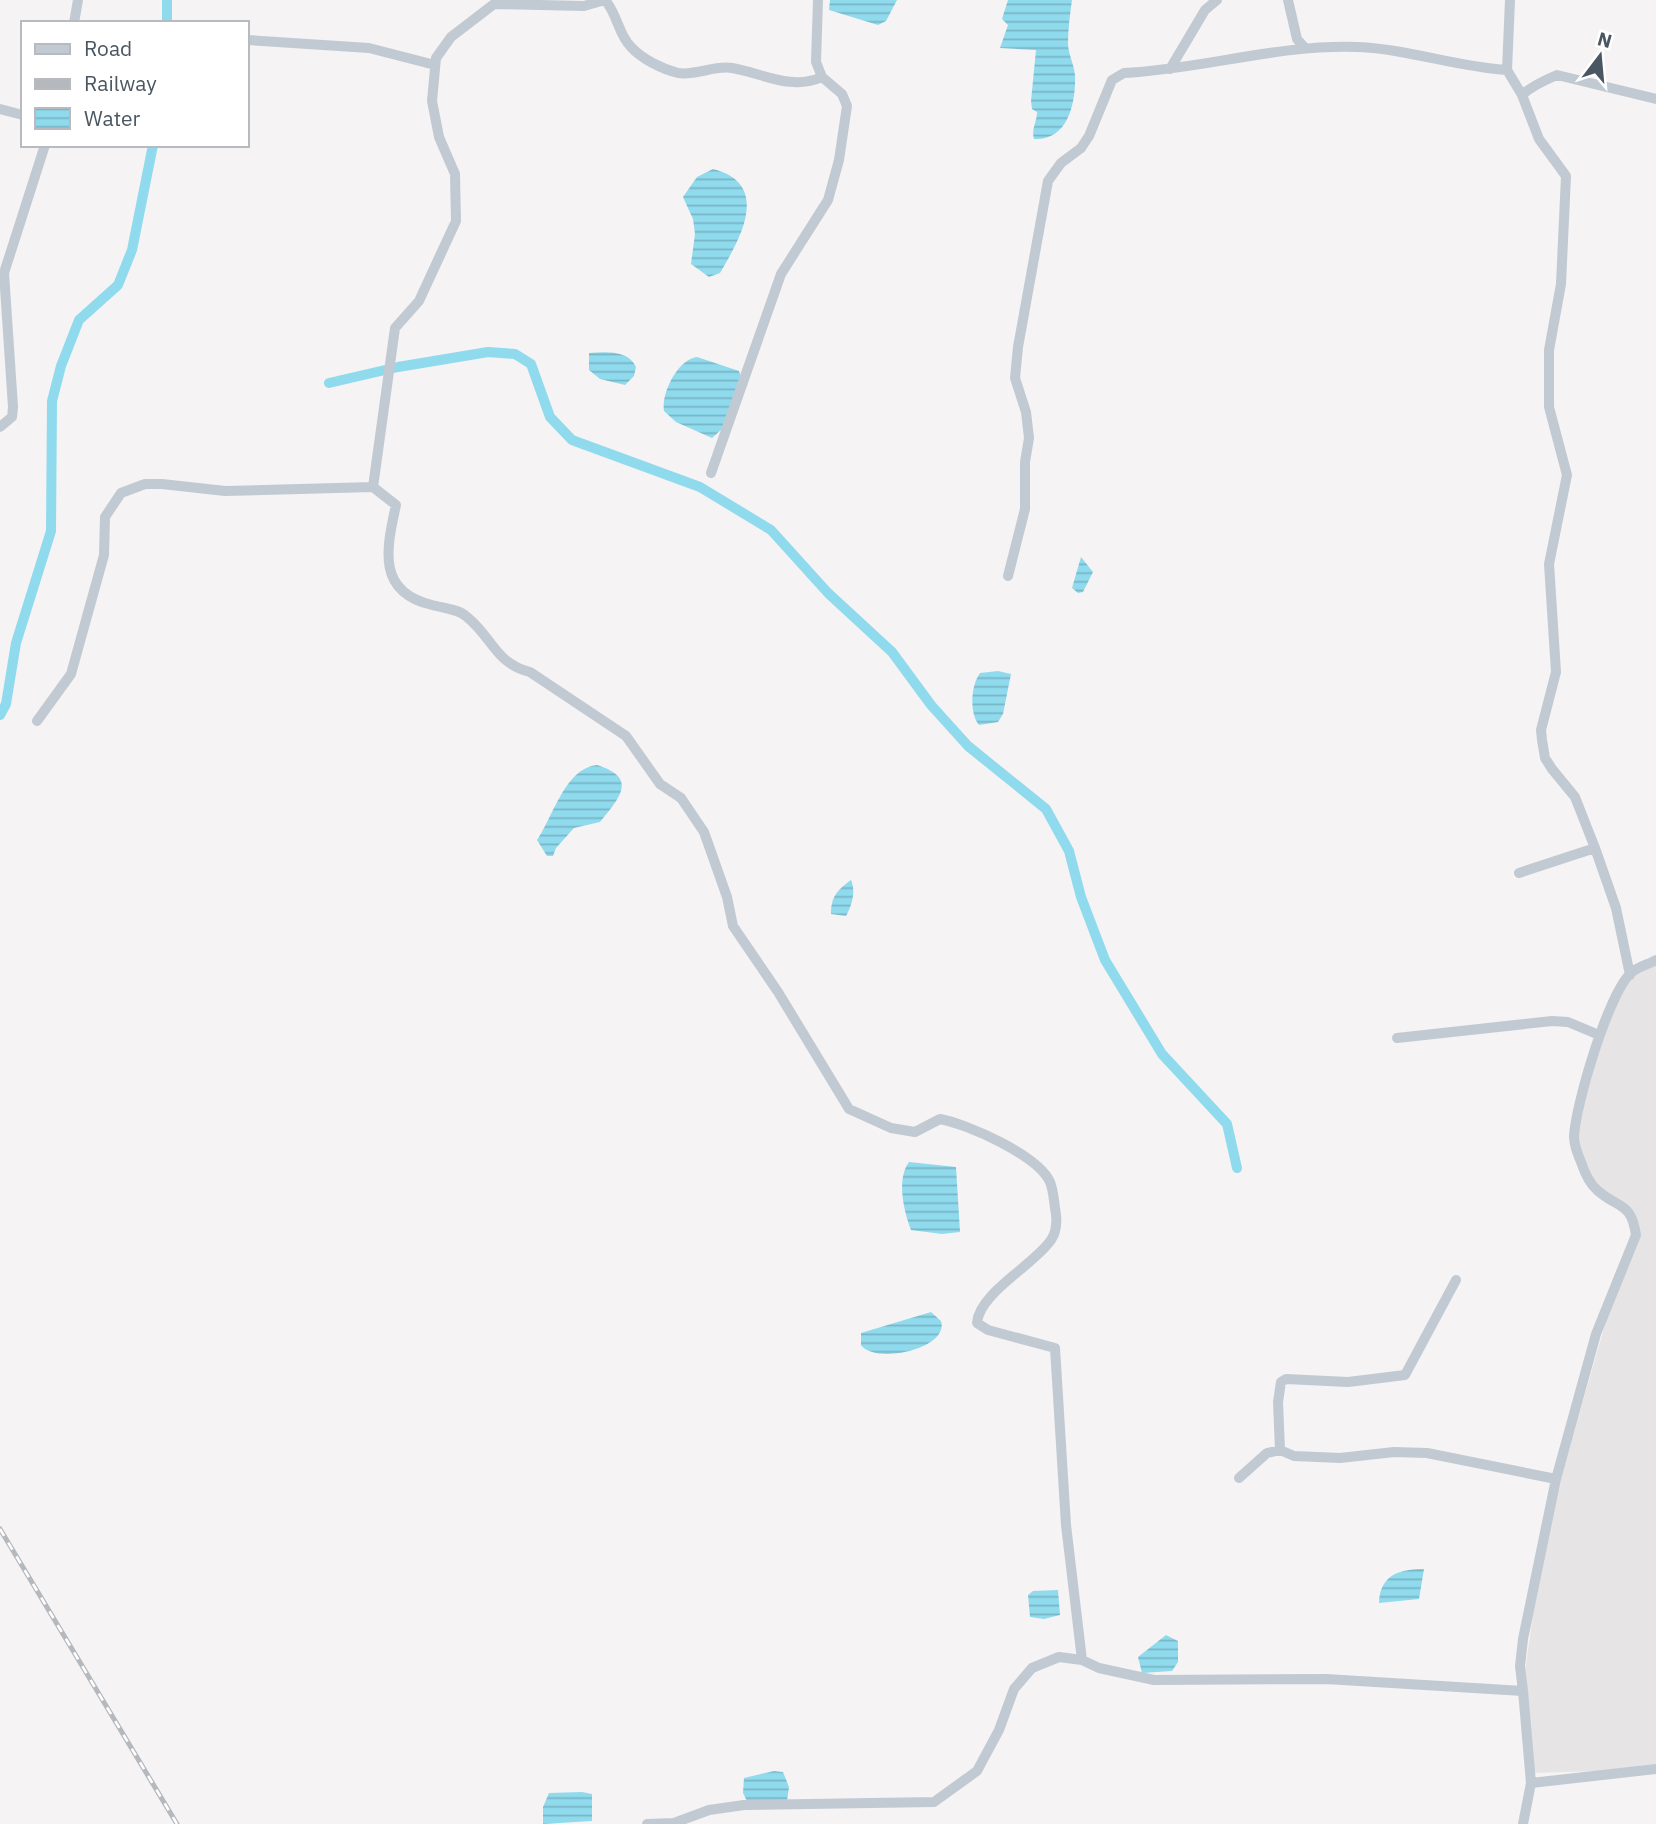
<svg xmlns="http://www.w3.org/2000/svg" width="1656" height="1824" font-family="'IBM Plex Sans',sans-serif">
  <style>
    .education { fill: #e6e4e5 }
    .water { fill: url(#water-rules) }
    .lines { fill: none; stroke-linecap: round; stroke-linejoin: round }
    .canal { stroke: #90daee; stroke-width: 10 }
    .minor { stroke: #c1cad2; stroke-width: 10 }
    .rail-casing { stroke: #b5b8bd; stroke-width: 5 }
    .rail { stroke: #fff; stroke-width: 2.5; stroke-dasharray: 8; stroke-linecap: butt }
  </style>
  <defs>
    <pattern id="water-rules" width="6" height="5" patternUnits="userSpaceOnUse" patternTransform="scale(1.75)"><rect width="6" height="5" fill="#90daee"/><path d="M0 2.5h6" fill="none" stroke="#78b4c4"/></pattern>
  </defs>
  <rect width="100%" height="100%" fill="#f5f3f3"/>
  <!-- education -->
  <path class="education" d="M1656 961V1764L1598 1771 1532 1773 1525 1672 1536 1593 1555 1499 1635 1220 1595 1188 1575 1139 1598 1039 1632 973Z"/>
  <!-- water -->
  <path class="water" d="M830 0H897L886 21 878 25 829 10Z
    M1008 0H1072C1070 14 1068 29 1068 43 1068 54 1074 64 1075 75 1076 103 1068 141 1034 139 1031 129 1037 122 1037 112L1032 109 1031 101 1036 50 1000 48 1008 25 1002 19Z
    M713 169C772 184 740 239 720 273L709 277 691 264 695 234 693 219 683 197 697 177Z
    M589 353C606 352 628 350 636 367L634 376 625 385 600 379 589 370Z
    M697 357 739 371 741 377 722 429 712 438 676 422 664 411C661 393 678 359 697 357Z
    M1081 557 1093 572 1083 592 1078 593 1072 588Z
    M998 671 1011 674 1003 714 998 722 979 725C969 713 971 685 980 673Z
    M597 765C639 778 619 798 600 822L574 828 556 848 553 856H547L537 840C553 817 565 768 597 765Z
    M851 880C856 891 852 906 846 916L831 914C831 897 837 890 851 880Z
    M909 1162 956 1167 960 1232 942 1234 911 1230C904 1211 896 1180 909 1162Z
    M931 1312 941 1321C950 1349 875 1365 861 1345V1333Z
    M1424 1569 1419 1599 1379 1603C1380 1575 1399 1569 1424 1569Z
    M1058 1590 1060 1615 1044 1619 1030 1617 1028 1595 1033 1591Z
    M1166 1635 1178 1641V1662L1172 1671 1142 1673 1138 1657Z
    M774 1771 783 1772 789 1787 787 1801 748 1803 743 1793 744 1778Z
    M582 1792 592 1794V1821L543 1824V1807L549 1793Z"/>
  <g class="lines">
    <!-- canal -->
    <path class="canal" d="M167 0V23
      M329 383 398 367 488 352 515 354 531 364 550 417 572 440 700 487 771 530 828 593 892 652 931 705 968 746 1046 809 1069 851 1081 897 1105 960 1162 1054 1227 1124 1237 1168
      M0 715 6 704 16 643 51 531 52 401 61 366 79 320 118 285 132 250 153 145"/>
    <!-- minor -->
    <path class="minor" d="M605 0C618 15 618 34 631 47 642 59 662 69 678 73 696 76 714 65 732 68 762 73 791 91 822 77
      M1288 0 1297 39 1305 48
      M1510 0 1507 70 1522 95 1539 139 1566 176 1561 284 1549 350V407L1567 475 1549 564 1556 672 1541 730 1542 740 1545 758 1552 769 1575 797 1595 848 1616 908 1630 975
      M74 23 78 0
      M247 40 369 48 435 65
      M1170 69 1205 10 1217 0
      M1522 95C1532 86 1545 80 1557 75L1656 99
      M0 109 23 115
      M0 427 12 417 13 407 4 273 45 145
      M711 473 781 274 828 200 839 160 847 106 842 94 822 77 816 62 818 0
      M373 487 395 328 419 301 456 221 455 174 439 137 432 101 436 58 451 37 494 4 584 6 605 0
      M1008 576 1025 509V462L1029 438 1026 412 1015 378 1018 347 1048 181 1061 163 1081 148 1089 136 1112 80 1124 73C1203 69 1279 44 1358 47 1408 49 1457 67 1507 70
      M37 721 71 674 104 555 105 517 121 493 145 484H162L225 491 373 487 396 505C386 550 377 592 432 605 443 608 459 609 467 617 493 638 495 663 530 672L626 736 660 784 681 798 704 832 727 897 733 926 778 992 849 1109 891 1128 915 1132 940 1119C967 1124 1038 1155 1050 1182 1053 1189 1054 1200 1055 1208 1057 1218 1057 1231 1051 1240 1034 1265 979 1293 977 1323L988 1330 1055 1348 1066 1525 1082 1660
      M1519 873 1595 848
      M1397 1038 1552 1021 1568 1022 1599 1035
      M1280 1450 1278 1402 1281 1382 1286 1379 1348 1382 1405 1375 1456 1280
      M1239 1478 1267 1453 1280 1450 1294 1456 1340 1458 1394 1452 1427 1453 1556 1479
      M1531 1783 1656 1769
      M647 1824 674 1823 709 1810 744 1805 934 1802 977 1771 999 1730 1014 1689 1032 1668 1059 1657 1082 1660 1099 1668 1154 1680 1326 1679 1523 1691 1520 1666 1523 1639 1556 1479 1596 1334 1636 1235C1631 1201 1618 1209 1597 1190 1590 1184 1584 1171 1581 1162 1578 1155 1574 1144 1574 1137 1575 1106 1609 991 1632 972 1638 967 1649 964 1656 960
      M1523 1824 1531 1783 1523 1691"/>
    <defs>
      <path id="rail" d="M0 1529 177 1824"/>
    </defs>
    <!-- rail casing -->
    <use href="#rail" class="rail-casing"/>
    <!-- rail -->
    <use href="#rail" class="rail"/>
  </g>
  <!-- legend -->
  <rect x="21" y="21" width="228" height="126" fill="#ffffff" stroke="#b7bbc0" stroke-width="2"/>
  <rect x="35" y="44" width="35" height="10" fill="#c1cad2" stroke="#b7bbc0" stroke-width="2"/>
  <text x="84" y="56" font-size="21" fill="#4a5661">Road</text>
  <rect x="35" y="79" width="35" height="10" fill="#b5b8bd" stroke="#b7bbc0" stroke-width="2"/>
  <text x="84" y="91" font-size="21" fill="#4a5661">Railway</text>
  <rect x="35" y="108" width="35" height="21" fill="url(#water-rules)" stroke="#b7bbc0" stroke-width="2"/>
  <text x="84" y="126" font-size="21" fill="#4a5661">Water</text>
  <!-- north arrow -->
  <g transform="translate(1600 56) rotate(16)" stroke="#ffffff" stroke-width="5" paint-order="stroke">
  <path d="M0-5L12 26L0 18L-12 26Z" fill="#4a5661"/>
  <text y="-10" font-size="19" font-weight="bold" text-anchor="middle" fill="#4a5661">N</text>
  </g>
</svg>
